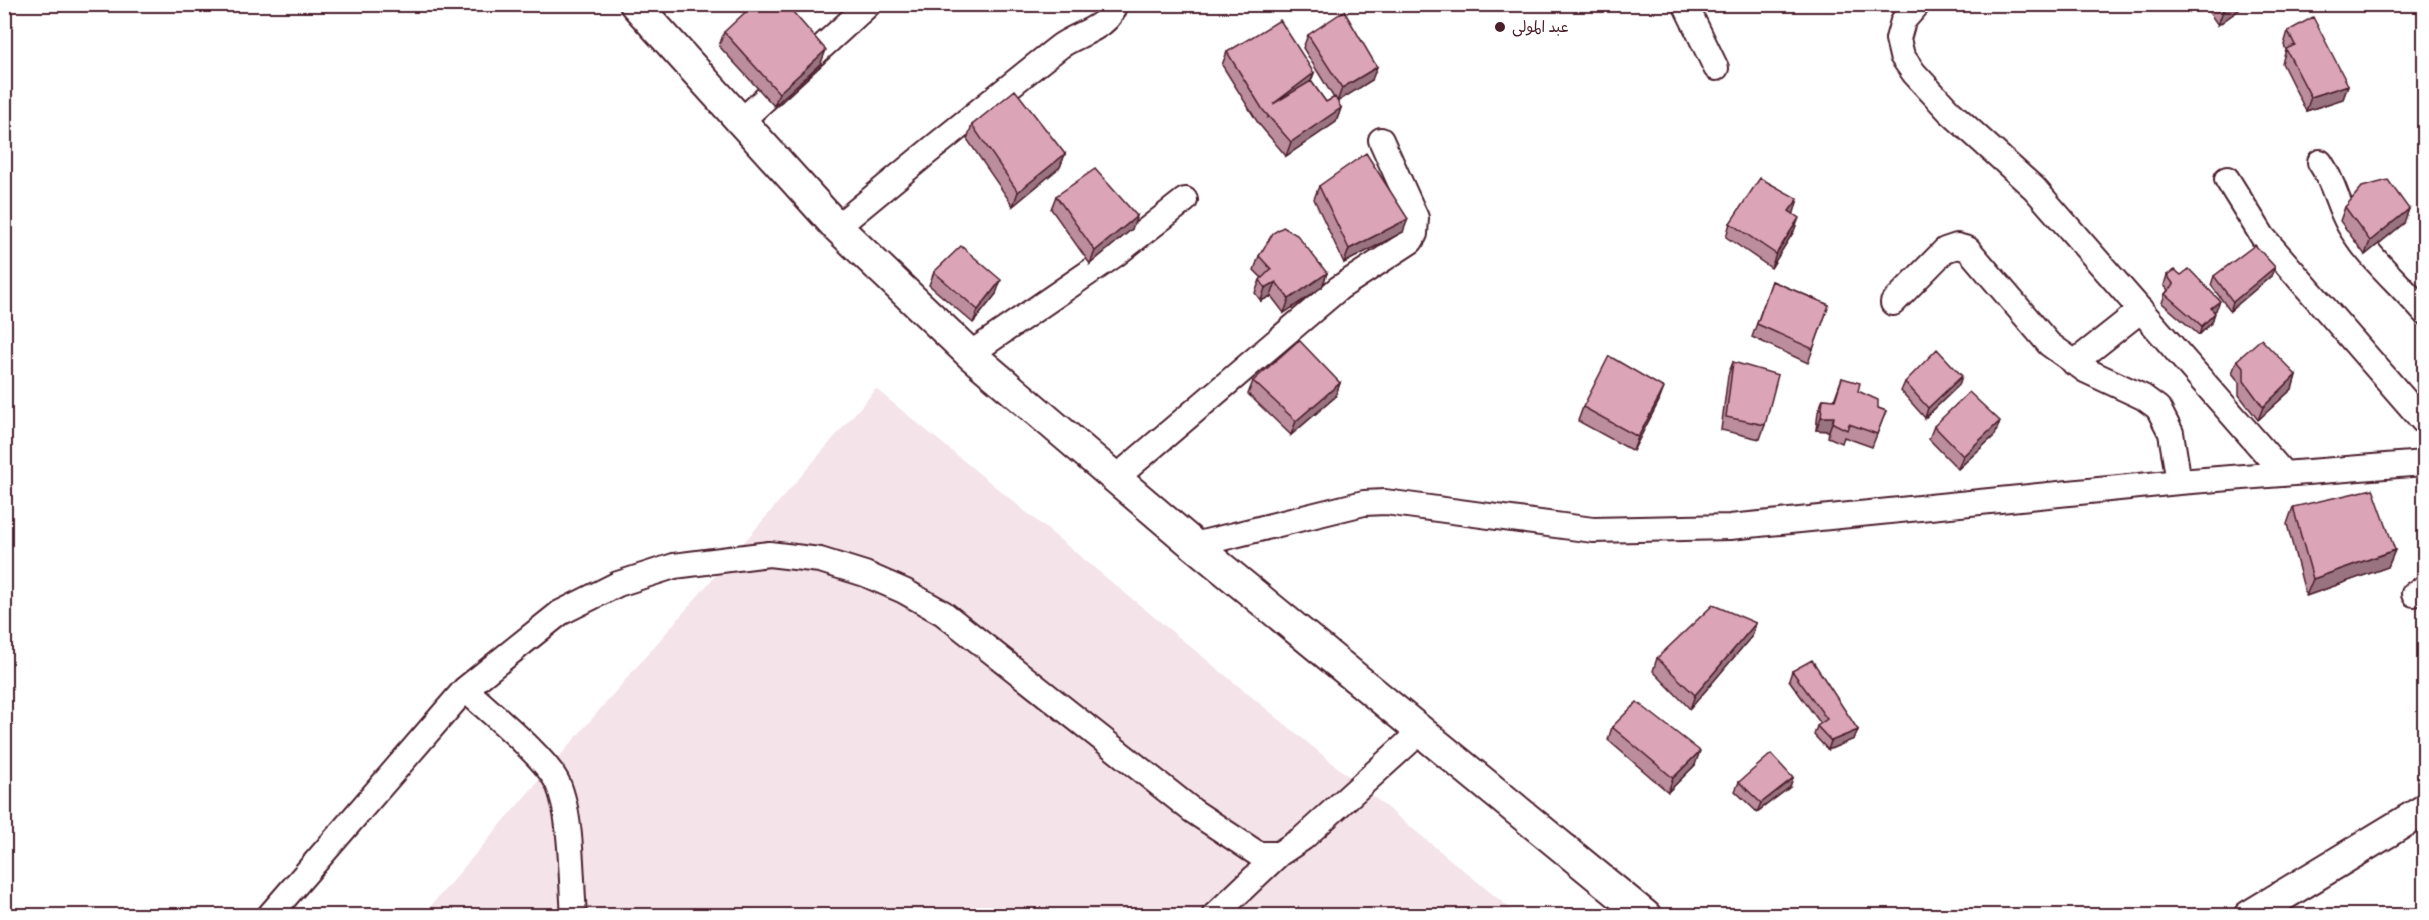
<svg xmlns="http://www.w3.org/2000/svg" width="2429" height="920" font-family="Pangolin,'Playpen Sans Arabic',sans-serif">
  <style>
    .built { fill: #f4e4e9 }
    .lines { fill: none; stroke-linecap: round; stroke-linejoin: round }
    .minor-casing { stroke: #4a1f2b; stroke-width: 28 }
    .major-casing { stroke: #4a1f2b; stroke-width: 34 }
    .minor { stroke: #fff; stroke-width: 24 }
    .major { stroke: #fff; stroke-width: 30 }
    .wall { fill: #bc8d9d; stroke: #4a1f2b; stroke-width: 1.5 }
    .shaded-wall { fill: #997380; stroke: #4a1f2b; stroke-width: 1.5 }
    .building { fill: #dba4b7; stroke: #4a1f2b; stroke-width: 1.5 }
    .poi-dot { fill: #4a1f2b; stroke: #fff; stroke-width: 2 }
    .labels { text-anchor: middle; stroke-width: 4.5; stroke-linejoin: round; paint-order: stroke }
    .poi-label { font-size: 15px; fill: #4a1f2b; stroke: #fff; text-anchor: start }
  </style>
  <rect width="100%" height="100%" fill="#fff"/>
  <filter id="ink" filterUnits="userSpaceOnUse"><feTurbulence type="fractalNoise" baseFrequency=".0167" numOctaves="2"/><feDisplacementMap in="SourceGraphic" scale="12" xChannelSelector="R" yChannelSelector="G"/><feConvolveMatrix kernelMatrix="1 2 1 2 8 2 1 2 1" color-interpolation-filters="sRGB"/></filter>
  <g filter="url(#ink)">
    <!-- built -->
    <path class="built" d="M876 389 1518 915 422 916Z"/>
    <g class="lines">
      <defs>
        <path id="minor" d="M1685 4 1716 68
          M1918 4 1903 21 1898 39 1902 56 1914 73 1949 111 2034 188 2284 474
          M740 122 869 4
          M2320 162C2335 184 2337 204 2349 225 2367 256 2400 284 2424 312
          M2227 179 2263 237 2424 422
          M837 227C910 166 984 106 1059 47 1076 34 1112 27 1114 4
          M1893 303 1945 250 1957 246 1968 249 2049 344 2085 370 2143 397 2158 408 2171 433 2179 482
          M970 354 1116 254 1185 200
          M2074 363 2141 310
          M1117 477 1339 288 1411 241 1415 234 1416 218 1381 140
          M1194 545 1364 503 1385 502 1593 530 1730 527 2179 482 2424 463
          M2414 594 2424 588
          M465 689C487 710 548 759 558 784 572 816 571 879 574 916
          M269 916 465 689 560 613 618 584 674 566 769 554 820 560 865 574 904 591 943 613 1193 811 1258 854H1279L1303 838 1421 731
          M1214 916 1279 854"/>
        <path id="major" d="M635 4 837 227 970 354 1194 545 1646 916
          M2249 916 2424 810"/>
      </defs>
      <!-- minor casing -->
      <use href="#minor" class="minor-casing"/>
      <!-- major casing -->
      <use href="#major" class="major-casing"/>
      <!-- minor -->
      <use href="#minor" class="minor"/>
      <!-- major -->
      <use href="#major" class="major"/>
    </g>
    <!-- wall -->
    <path class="wall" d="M2203 4H2247L2218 25Z
      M2288 31 2348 85 2343 99 2306 111 2282 63 2286 50 2284 45Z
      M724 32 821 63 774 106 719 46Z
      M1308 35 1372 80 1337 101 1341 108 1336 122 1286 156 1258 123 1222 65 1227 52 1314 73 1311 81 1326 102 1334 98 1303 48Z
      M972 125 1065 154 1060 167 1013 206 967 139Z
      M1319 186 1403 232 1344 263 1314 199Z
      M1056 196 1132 229 1090 264 1051 209Z
      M2345 207 2404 223 2365 255 2340 221Z
      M1793 214 1794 231 1771 268 1726 237 1730 223Z
      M1259 256 1327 273 1322 287 1284 313 1271 296 1261 301 1255 293 1260 280 1262 278 1254 270Z
      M934 272 996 294 973 323 929 285Z
      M2167 275H2181L2216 310 2214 312 2212 322 2199 335 2162 303 2165 294 2168 290 2164 285Z
      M2214 276H2271L2230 311 2211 285Z
      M1772 281 1829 305 1808 363 1752 337Z
      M2237 360 2296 375 2292 389 2258 420 2239 395V382L2232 373Z
      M1733 362 1765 425 1760 439 1721 430 1728 375Z
      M1842 378 1878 408 1886 411 1872 447 1844 437 1842 443 1828 437 1829 431 1816 430 1818 412 1823 399 1834 400Z
      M1253 381 1340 383 1335 397 1291 435 1248 394Z
      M1905 382 1959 385 1925 418 1901 391Z
      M1659 401 1633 451 1578 421 1583 407Z
      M1934 426 1995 435 1958 469 1929 439Z
      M2293 507 2395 550 2388 567 2306 596 2287 524Z
      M1756 623 1752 636 1690 709 1653 671 1657 658Z
      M1792 671 1858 730 1854 739 1828 750 1814 735 1817 726 1821 724 1789 680Z
      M1612 727 1695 765 1668 792 1608 740Z
      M1739 782 1790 787 1757 812 1735 791Z"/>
    <!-- shaded-wall -->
    <path class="shaded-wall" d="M2233 4H2247L2218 25 2223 11Z
      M826 50 821 63 774 106 779 93Z
      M1377 67 1372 80 1337 102 1342 88Z
      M1314 73 1309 86 1268 117 1273 104Z
      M2348 85 2343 99 2306 111 2311 97Z
      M1341 108 1336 122 1286 156 1291 142Z
      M1065 154 1060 167 1013 206 1018 192Z
      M1798 199 1794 213 1784 224 1789 211Z
      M2409 209 2404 223 2365 255 2370 241Z
      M1137 216 1132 229 1090 264 1095 251Z
      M1799 218 1794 231 1771 268 1776 254Z
      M1408 219 1403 232 1344 263 1349 249Z
      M2275 267 2271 276 2230 311 2233 302Z
      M1327 273 1322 287 1284 313 1289 299Z
      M1001 280 996 294 973 323 978 310Z
      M1276 282 1271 296 1261 301 1265 288Z
      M2220 301 2216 310 2208 317 2211 308Z
      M2215 313 2212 322 2199 335 2202 326Z
      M2296 375 2292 389 2258 420 2263 407Z
      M1962 376 1959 385 1925 418 1928 408Z
      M1340 383 1335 397 1291 435 1296 421Z
      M1664 388 1659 401 1633 451 1638 437Z
      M1821 417H1834L1829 431 1816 430Z
      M2000 421 1995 435 1958 469 1963 456Z
      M2395 550 2388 567 2306 596 2313 579Z
      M1756 623 1752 636 1690 709 1695 695Z
      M1858 730 1854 739 1828 750 1831 741Z
      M1700 751 1695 765 1668 792 1673 778Z
      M1793 778 1790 787 1757 812 1761 803Z"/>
    <!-- building -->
    <path class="building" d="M754 4H786L826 50 779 93 724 32Z
      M2218 4H2233L2223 11Z
      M1344 11 1377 67 1342 88 1308 35Z
      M2313 17 2348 85 2311 97 2286 49 2295 45 2288 31Z
      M1280 20 1314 73 1273 104 1311 81 1326 102 1335 97 1341 108 1291 142 1263 110 1227 52Z
      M1015 90 1065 154 1018 192 972 125Z
      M1366 153 1408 219 1349 249 1319 186Z
      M1095 169 1137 216 1095 251 1056 196Z
      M1760 178 1798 199 1789 211 1799 218 1776 254 1730 223Z
      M2388 180 2409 209 2370 241 2345 207 2362 187Z
      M1283 227 1297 235 1327 273 1289 299 1276 282 1265 288 1260 280 1271 269 1259 256 1273 233Z
      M2255 245 2275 267 2233 302 2214 276Z
      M961 246 1001 280 978 310 934 272Z
      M2189 269 2220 301 2211 308 2215 313 2202 326 2165 294 2174 285 2167 275 2175 270 2181 275Z
      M1772 281 1829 305 1813 349 1757 324Z
      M2261 339 2296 375 2263 407 2244 381V368L2237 360Z
      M1299 340 1340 383 1296 421 1253 381Z
      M1937 349 1962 376 1928 408 1905 382Z
      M1609 356 1664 388 1638 437 1583 407Z
      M1733 362 1778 375 1765 425 1726 417Z
      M1842 378 1860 383 1858 391 1878 400V408L1886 411 1877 434 1849 424 1847 430 1833 423 1834 417H1821L1823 399 1835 400Z
      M1969 392 2000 421 1963 456 1934 426Z
      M2373 489 2395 550 2313 579 2293 507Z
      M1713 605 1756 623 1695 695 1657 658Z
      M1812 660 1858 730 1831 741 1817 726 1827 719 1792 671Z
      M1637 702 1700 751 1673 778 1612 727Z
      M1771 754 1793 778 1761 803 1739 782Z"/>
  </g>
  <!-- markers -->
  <circle class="poi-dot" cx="1500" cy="27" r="6"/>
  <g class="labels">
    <!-- poi labels -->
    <g class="poi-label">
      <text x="1512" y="32">عبد المولى</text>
    </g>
  </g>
  <!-- margin -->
  <rect width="2429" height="920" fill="none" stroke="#fff" stroke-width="24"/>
  <rect x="12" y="12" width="2405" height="896" fill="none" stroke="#4a1f2b" stroke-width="2" filter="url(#ink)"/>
</svg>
